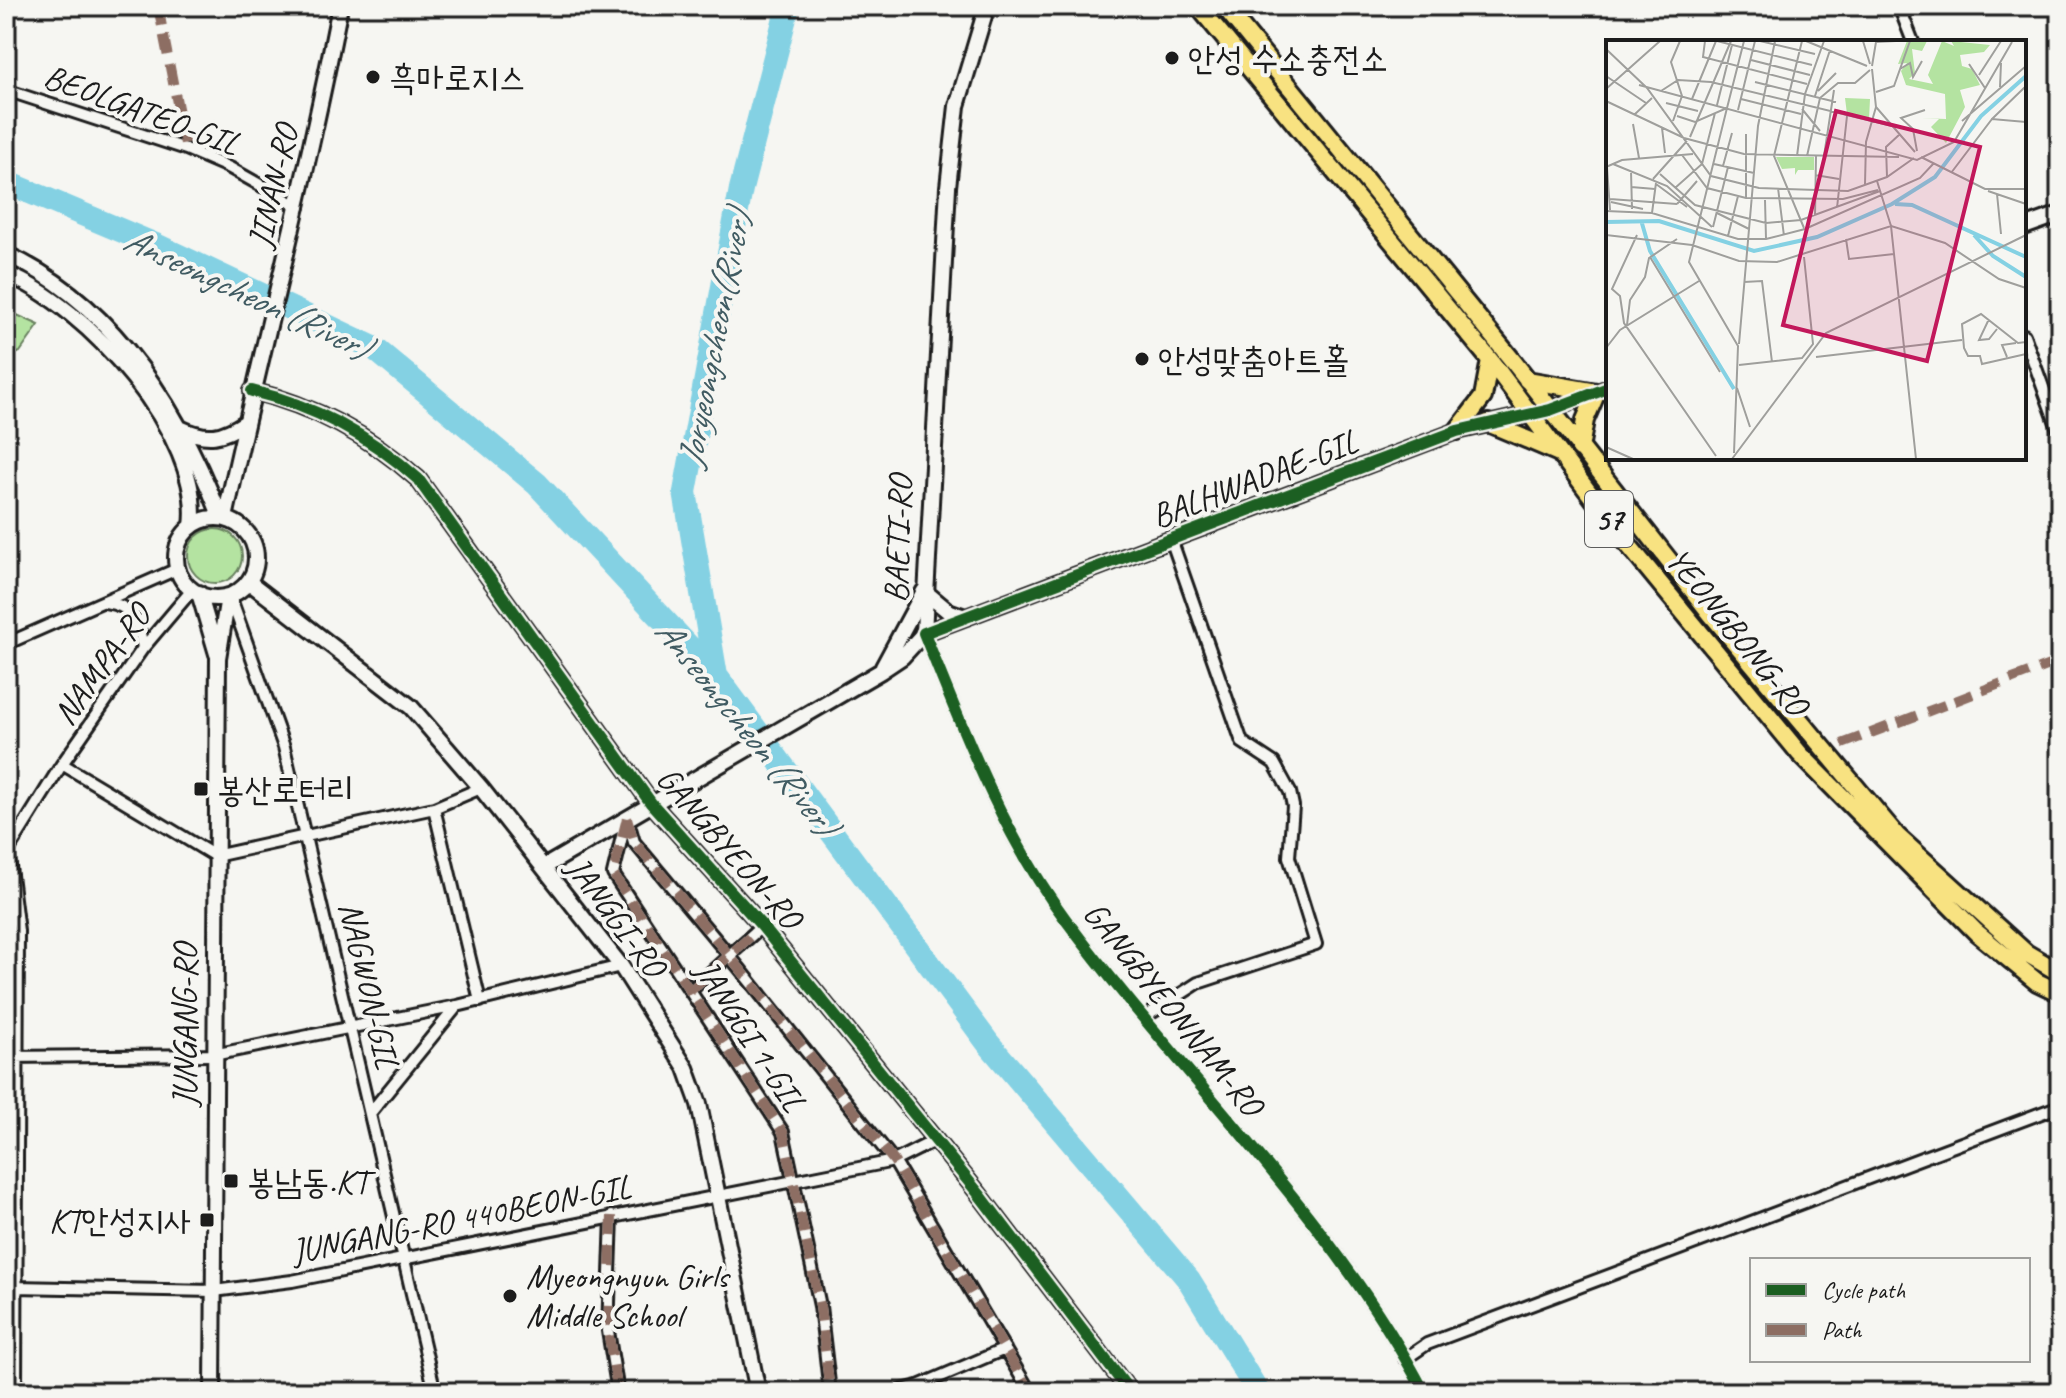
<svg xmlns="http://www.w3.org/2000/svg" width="2066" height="1398" font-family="Caveat,'Poor Story',sans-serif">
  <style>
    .green { fill: #b4e3a1; stroke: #68805e; stroke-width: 2 }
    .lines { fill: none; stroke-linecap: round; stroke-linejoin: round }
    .river { stroke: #84d1e3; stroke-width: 24 }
    .street-casing { stroke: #1c1c1c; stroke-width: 16 }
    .secondary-casing { stroke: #1c1c1c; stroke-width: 20 }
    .primary-casing { stroke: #1c1c1c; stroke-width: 22 }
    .street { stroke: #f6f6f2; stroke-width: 10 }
    .secondary { stroke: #f6f6f2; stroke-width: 14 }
    .primary { stroke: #f8e281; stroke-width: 16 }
    .quiet { stroke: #8d6e63; stroke-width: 10; stroke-dasharray: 20 10; stroke-linecap: butt }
    .cycleway-casing { stroke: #f6f6f2; stroke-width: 17 }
    .cycleway { stroke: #1b5e20; stroke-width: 12 }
    .poi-dot { fill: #1c1c1c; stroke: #f6f6f2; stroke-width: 3 }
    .labels { text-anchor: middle; stroke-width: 8; stroke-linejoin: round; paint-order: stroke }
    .shield { fill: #f6f6f2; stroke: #5d5d5c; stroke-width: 2 }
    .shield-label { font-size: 32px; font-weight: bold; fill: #1c1c1c }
    .poi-label { font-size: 34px; fill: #1c1c1c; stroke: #f6f6f2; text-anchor: start }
    .street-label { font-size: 34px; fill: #1c1c1c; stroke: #f6f6f2 }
    .water-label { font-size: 36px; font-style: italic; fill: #405b62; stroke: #f6f6f2 }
    .inset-river { fill: none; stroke: #84d1e3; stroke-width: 4 }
    .inset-road { fill: none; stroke: #9f9f9c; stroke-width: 2 }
    .view { fill: #c2185b; fill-opacity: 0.15; stroke: #c2185b; stroke-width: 4 }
    .inset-edge { fill: none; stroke: #1c1c1c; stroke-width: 4 }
  </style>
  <rect width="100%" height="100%" fill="#f6f6f2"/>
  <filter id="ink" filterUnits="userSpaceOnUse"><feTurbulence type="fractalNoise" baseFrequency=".0125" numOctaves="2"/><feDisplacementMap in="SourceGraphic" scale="16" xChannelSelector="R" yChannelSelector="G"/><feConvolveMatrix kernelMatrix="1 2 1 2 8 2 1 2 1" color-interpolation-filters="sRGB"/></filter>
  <g filter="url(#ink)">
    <!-- green -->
    <path class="green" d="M6 310 39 325 20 352 6 359Z
      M188 556a27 27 0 1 1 54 0a27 27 0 1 1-54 0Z"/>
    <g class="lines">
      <!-- river -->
      <path class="river" d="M6 182 158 246 374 348 537 484 716 676 988 1043 1189 1280 1258 1392
        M716 676 685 492 741 189 788 6"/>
      <defs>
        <path id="street" d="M1899 6 1913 42
          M6 90 186 149 230 168 299 207
          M2024 335 2060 434
          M230 596 284 747 435 1392
          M105 602C135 606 138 621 143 648
          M924 633C964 732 1002 834 1066 920 1181 1075 1335 1221 1424 1392
          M6 644 177 569
          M62 764 215 856 434 808 481 788
          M434 808 480 1001
          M627 818 634 842 728 954 894 1161 1030 1392
          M626 820 613 874 783 1132 820 1306 830 1392
          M8 851 18 931 16 1392
          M6 854 62 764 143 648 192 590
          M690 991 762 926
          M1145 1017 1198 983 1316 944 1289 857 1293 806 1290 792 1274 763 1242 742 1171 539
          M6 1057 213 1055 457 1006 621 966
          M371 1112 457 1006
          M612 1216 608 1331 618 1392
          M15 1287 214 1291 292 1281 894 1161 936 1140
          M1405 1359 1427 1344 2060 1106
          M894 1392 918 1386 1005 1349"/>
        <path id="secondary" d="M2024 227 2060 214
          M6 254C114 303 180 412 221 518
          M6 274C86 305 204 436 192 526
          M252 391C315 406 370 436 418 479L651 803 762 926 979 1194 1130 1392
          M180 428C207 441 222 438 246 422
          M176 558a40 40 0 1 1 80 0a40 40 0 1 1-80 0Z
          M225 518C262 347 307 178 340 6
          M249 582 411 707 481 788 621 966 686 1068 699 1104 758 1392
          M199 593 217 654
          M924 633 1457 431 1550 410 1608 388
          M883 667 924 591 948 611 965 617
          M544 867 881 671 902 657 924 633 948 187 957 106 987 6
          M213 1392 218 658 228 597"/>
        <path id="primary" d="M1198 6 1490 360 1625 541 1800 754 1976 932 2037 982 2060 993
          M1224 6 1513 361 1711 614 1897 836 2026 953 2060 973
          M1527 380 1597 392 1585 420 1580 449
          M1488 423 1557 452
          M1457 431 1483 397 1490 360"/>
      </defs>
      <!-- street casing -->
      <use href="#street" class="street-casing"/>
      <!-- secondary casing -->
      <use href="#secondary" class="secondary-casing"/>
      <!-- primary casing -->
      <use href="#primary" class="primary-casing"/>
      <!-- street -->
      <use href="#street" class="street"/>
      <!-- secondary -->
      <use href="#secondary" class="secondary"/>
      <!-- primary -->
      <use href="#primary" class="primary"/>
      <!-- quiet -->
      <path class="quiet" d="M158 6 186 149
        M1842 744 2060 661
        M627 818 634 842 728 954 894 1161 1030 1392
        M627 818 613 874 783 1132 820 1306 830 1392
        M690 991 762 926
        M612 1216 608 1331 618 1392
        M918 1386 920 1392"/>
      <defs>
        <path id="cycleway" d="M252 391C315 406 370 436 418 479L651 803 762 926 979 1194 1130 1392
          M1424 1392C1335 1221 1181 1075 1066 920 1002 834 964 732 924 633L1457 431 1550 410 1608 388"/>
      </defs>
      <!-- cycleway casing -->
      <use href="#cycleway" class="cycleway-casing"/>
      <!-- cycleway -->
      <use href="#cycleway" class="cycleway"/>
    </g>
  </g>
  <!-- markers -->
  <g class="poi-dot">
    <circle cx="1172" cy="58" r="8"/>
    <circle cx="373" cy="77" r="8"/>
    <circle cx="1142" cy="359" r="8"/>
    <rect x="193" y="781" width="16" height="16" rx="4"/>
    <rect x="223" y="1173" width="16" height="16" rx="4"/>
    <rect x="199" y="1212" width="16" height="16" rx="4"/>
    <circle cx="510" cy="1296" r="8"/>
  </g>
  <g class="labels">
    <!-- shield labels -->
    <rect class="shield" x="1585" y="491" width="48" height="56" rx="6"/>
    <g class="shield-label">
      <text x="1609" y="530">57</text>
    </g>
    <!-- poi labels -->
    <g class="poi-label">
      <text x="1188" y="70">안성 수소충전소</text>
      <text x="389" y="89">흑마로지스</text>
      <text x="1158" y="371">안성맞춤아트홀</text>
      <text x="217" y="801">봉산로터리</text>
      <text x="247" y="1193">봉남동.KT</text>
      <text x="191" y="1232" text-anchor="end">KT안성지사</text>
      <text x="526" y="1288">Myeongnyun Girls<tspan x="526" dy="39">Middle School</tspan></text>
    </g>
    <!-- street labels -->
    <g class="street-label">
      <text transform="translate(142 109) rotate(20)" y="12">BEOLGATEO-GIL</text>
      <text transform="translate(272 186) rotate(-77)" y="12">JINAN-RO</text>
      <text transform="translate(1254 478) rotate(-21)" y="12">BALHWADAE-GIL</text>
      <text transform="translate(897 539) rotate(-88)" y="12">BAETI-RO</text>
      <text transform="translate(1738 631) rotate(51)" y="12">YEONGBONG-RO</text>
      <text transform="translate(101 664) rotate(-54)" y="12">NAMPA-RO</text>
      <text transform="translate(730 847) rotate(49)" y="12">GANGBYEON-RO</text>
      <text transform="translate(617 916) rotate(53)" y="12">JANGGI-RO</text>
      <text transform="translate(370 985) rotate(77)" y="12">NAGWON-GIL</text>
      <text transform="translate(1174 1008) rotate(51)" y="12">GANGBYEONNAM-RO</text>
      <text transform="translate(184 1025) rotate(-90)" y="12">JUNGANG-RO</text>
      <text transform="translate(751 1035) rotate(57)" y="12">JANGGI 1-GIL</text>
      <text transform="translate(461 1218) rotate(-11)" y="12">JUNGANG-RO 440BEON-GIL</text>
    </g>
    <!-- water labels -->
    <g class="water-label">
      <text transform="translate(247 292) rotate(25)" y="13">Anseongcheon (River)</text>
      <text transform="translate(713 339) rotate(-79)" y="13">Joryeongcheon(River)</text>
      <text transform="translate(747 726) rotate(51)" y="13">Anseongcheon (River)</text>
    </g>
  </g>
  <!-- overview -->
  <g transform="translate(1606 40)">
    <rect width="420" height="420" fill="#f6f6f2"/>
    <path d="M301 1H321L316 11 306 9 309 33 303 39 327 44 322 35 336 1 348 6 345 1 384 5 378 12 354 15 356 26 366 29 374 45 354 50 359 67 340 103 325 87 333 79 315 78 340 79 339 54 300 45 295 31 301 23 292 24ZM239 58 264 59 263 79 241 74ZM170 117H208V130H192L189 135V128L176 129Z" fill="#b4e3a1"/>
    <path class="inset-river" d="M289 164 306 165 420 217M35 180 44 211 128 349M0 182 53 181 148 211 211 197 286 164 329 137 375 76 420 36M368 195 387 216 420 237"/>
    <path class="inset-road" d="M99 1 97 17 201 44M111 1 206 25M154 1 209 14M196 1 168 116 198 188M200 1 261 26M257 1 264 24M0 9 41 48 105 136 153 148 242 151 281 137 308 118M145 20 204 35M363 24 379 48M266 26 270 2 290 1M266 29 270 67 309 112M294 29 304 23 307 37 316 21M373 35 395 1M0 36 40 63M149 42 230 62M33 45 311 120 348 102 406 2M394 47 395 23M0 49 54 1M55 51 72 40 105 42 286 86M212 51 230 33M270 52 288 46 304 1M209 56 224 10M86 59 110 1M135 59 195 74M0 61 78 98 138 114 293 117M60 63 92 71M111 65 126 5M121 68 83 222 132 306 128 413M196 69 214 91M132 70 149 1M28 75 46 58M71 76 89 82 121 68 138 1M386 79 420 46M67 81 76 56 65 22 74 1M356 81 420 26M27 84 33 118M56 88 59 113M140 94V158M84 97 125 1M311 111 307 89 295 78 319 70M76 115 101 148 140 158 237 159 272 150M191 116 199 54 218 1M201 116 214 58 232 43H249L264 30M218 116 228 50M315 117 379 149H420M7 124 61 146 106 187M108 124 148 133M117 126 126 93M0 127 16 120 87 114M1 127 4 170M25 131 26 169M345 133 386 79 420 82M54 134 89 165 160 183 195 180 274 151M209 135 233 139M281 137 280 107 294 94M47 139 81 101M271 141 285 186 339 203 393 239 420 248M50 144 81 167M259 144 260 102 270 67M25 147 49 149M69 148 96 124 109 73M172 148 178 196M382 151 420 164M391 154 395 194M4 159 71 164M159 160 160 199M5 162 37 169M71 164 91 141M231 168 241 76M0 171 46 173 132 199H160L199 189 314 138 328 123M46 173 50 143M111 173 143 189M209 176 210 116M107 187 122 127M0 195 86 205M31 195 6 249 14 256 18 283 110 416M122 196 132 156M240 199 243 219 288 214M86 205 133 221 171 222 285 186 310 419M44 217 114 332M138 242 156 241 166 322M383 279 373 300 383 299 391 289M21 285 24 260 39 237 43 218 71 199M420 302 412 303 375 274 356 284 358 308 362 316H374L376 324 420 314M133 304 152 86 169 1M0 308 14 290 93 241M210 317 356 300M401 317 396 305 410 303M133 325 196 318 207 304 198 217M131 348 144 387M0 407 27 419M126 419 220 293 420 195"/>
    <path class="view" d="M230 71 374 107 321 321 177 285Z"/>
    <rect width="420" height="420" class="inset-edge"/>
  </g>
  <!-- margin -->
  <rect width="2066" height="1398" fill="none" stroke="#f6f6f2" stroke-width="32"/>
  <rect x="16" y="16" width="2034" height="1366" fill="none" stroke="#1c1c1c" stroke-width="3" filter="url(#ink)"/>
  <!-- legend -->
  <rect x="1750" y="1258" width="280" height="104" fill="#f6f6f2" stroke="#9f9f9c" stroke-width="2"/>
  <rect x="1766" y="1284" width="40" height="12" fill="#1b5e20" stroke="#9f9f9c" stroke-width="2"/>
  <text x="1822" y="1298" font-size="24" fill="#1c1c1c">Cycle path</text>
  <rect x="1766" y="1324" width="40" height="12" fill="#8d6e63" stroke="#9f9f9c" stroke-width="2"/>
  <text x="1822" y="1338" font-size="24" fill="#1c1c1c">Path</text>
</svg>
